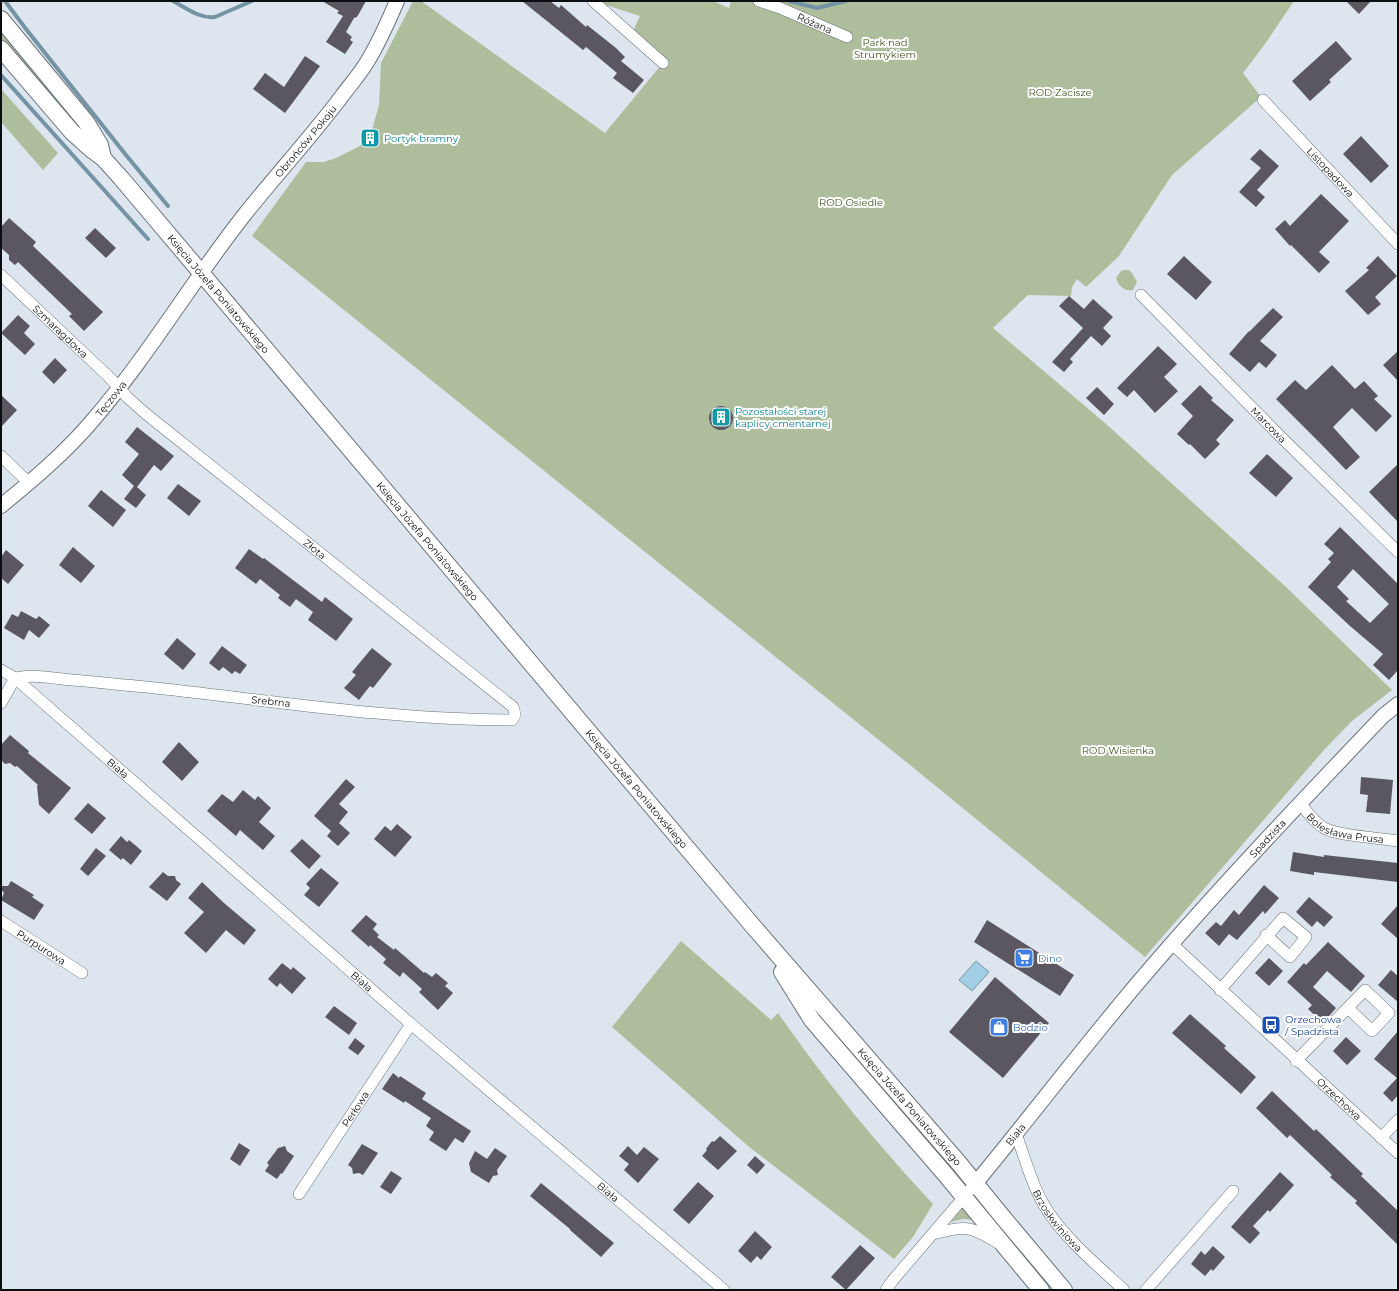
<svg xmlns="http://www.w3.org/2000/svg" width="1399" height="1291" font-family="Montserrat,sans-serif">
  <style>
    .green { fill: #aebe9d }
    .water { fill: #a1cde5; stroke: #7494a5 }
    .lines { fill: none; stroke-linecap: round; stroke-linejoin: round }
    .stream { stroke: #7494a5; stroke-width: 4 }
    .building { fill: #5a5760; fill-rule: evenodd }
    .minor-casing { stroke: #6a7279; stroke-width: 12 }
    .tertiary-casing { stroke: #6a7279; stroke-width: 16 }
    .secondary-casing { stroke: #6a7279; stroke-width: 18 }
    .minor { stroke: #fff; stroke-width: 11 }
    .tertiary { stroke: #fff; stroke-width: 14 }
    .secondary { stroke: #fff; stroke-width: 16 }
    .labels { text-anchor: middle; stroke-width: 4; stroke-linejoin: round; paint-order: stroke }
    .street-label { font-size: 10px; fill: #0b0e11; stroke: #fff }
    .park-label { font-size: 10px; fill: #3e551b; stroke: #fff }
    .culture-label { font-size: 10px; fill: #0d838f; stroke: #fff; text-anchor: start }
    .shop-label { font-size: 10px; fill: #366cbe; stroke: #fff; text-anchor: start }
    .transit-label { font-size: 10px; fill: #164399; stroke: #fff; text-anchor: start }
  </style>
  <rect width="100%" height="100%" fill="#dde6ee"/>
  <!-- green -->
  <path class="green" d="M413 1H421L605 133 666 59 633 31 640 16 606 5 599 1H713L729 8 731 1H1294L1265 44 1243 73 1261 97 1172 175 1119 256 1086 287 1077 279 1072 287 1071 296 1028 295 993 328 1105 423 1285 586 1392 690 1352 721 1324 750 1145 957 910 765 252 236 306 162H324L336 158 358 147 370 137 379 105 381 63Z
    M1 33 84 132V134L1 43Z
    M1 89 58 153 43 170 1 122Z
    M1124 270H1129L1132 273 1137 282 1133 290C1125 292 1118 286 1116 278L1121 271Z
    M681 941 771 1020 778 1013C825 1081 877 1144 933 1204L913 1237 894 1259 748 1146 612 1027Z
    M963 1207 974 1220 963 1219 951 1222Z"/>
  <!-- water -->
  <path class="water" d="M976 961 989 972 972 991 959 980Z"/>
  <g class="lines">
    <!-- stream -->
    <path class="stream" d="M5 1 26 29 126 155 168 206
      M173 1C186 8 200 19 215 17L252 1
      M789 1 817 8 846 1
      M1 75 148 239"/>
  </g>
  <!-- building -->
  <path class="building" d="M322 1H366L357 17 354 18 346 32 352 37 350 40 353 42 345 54 326 42 343 16 337 13 339 11Z
    M522 1H550L559 8 561 5 586 27 587 25 616 48 625 57 621 61 644 80 633 93 613 78 617 73 586 47 583 50Z
    M1346 1H1371L1359 14Z
    M1336 41 1352 59 1329 80 1331 82 1310 101 1292 81Z
    M305 56 320 66 285 113 253 89 265 73 284 87Z
    M1361 136 1389 166 1371 183 1343 154Z
    M1260 149 1279 166 1257 190 1265 197 1256 207 1239 192 1261 168 1250 159Z
    M1321 194 1349 221 1319 252 1330 262 1319 273 1291 245 1290 246 1275 229 1285 220 1290 226Z
    M9 218 36 242 33 246 103 312 84 331 69 316 72 314 18 262 15 265 9 260V255L1 248V227Z
    M95 228 116 248 106 258 85 238Z
    M1184 256 1212 282 1196 300 1167 274Z
    M1378 256 1397 276 1375 297 1381 304 1368 315 1345 291 1369 270 1366 268Z
    M1069 296 1084 309 1093 299 1113 317 1103 328 1111 336 1102 346 1091 336 1070 359 1073 362 1064 372 1052 362 1083 328 1059 306Z
    M1273 308 1283 317 1260 341 1277 355 1266 368 1259 362 1250 372 1229 354 1249 331V332Z
    M18 315 30 326 24 333 35 344 25 355 1 333Z
    M1158 346 1177 364 1164 377 1178 391 1155 413 1134 390 1127 397 1117 388Z
    M1398 351V381L1383 365Z
    M55 358 67 370 54 384 42 372Z
    M1332 365 1355 389 1364 381 1378 396 1374 399 1392 416 1376 432 1352 408 1333 427 1360 457 1346 470 1321 444 1276 399 1295 380 1306 390Z
    M1200 385 1213 398 1211 400 1234 420 1216 440 1220 444 1205 459 1190 444 1189 445 1177 434 1193 416 1181 404Z
    M1097 387 1114 404 1104 415 1086 398Z
    M1 395 17 410 1 427Z
    M709 418a12 12 0 1 1 24 0a12 12 0 1 1-24 0Z
    M137 427 174 456 161 471 154 465 137 487 146 495 136 508 124 499 134 486 122 475 139 454 125 442Z
    M1267 454 1293 478 1276 497 1249 473Z
    M1398 464V522L1369 492Z
    M178 484 201 501 189 516 167 498Z
    M101 490 126 510 113 527 88 506Z
    M1340 527 1398 584V670L1389 680 1373 665 1383 654 1350 626 1308 587 1331 562 1328 559 1334 553 1324 544ZM1353 569 1389 604 1370 623 1346 601 1349 599 1337 587Z
    M73 547 95 566 81 583 59 565Z
    M249 549 263 559 264 558 322 602 325 597 353 619 336 641 308 620 313 612 296 599 290 607 278 598 280 595 260 579 256 584 235 568Z
    M6 550 24 565 8 584 1 578V557Z
    M21 611 36 619 39 616 50 625 39 638 29 630 24 640 4 628 12 614 18 617Z
    M177 638 196 654 183 670 164 654Z
    M222 646 247 665 240 674 235 671 232 674 223 667 219 671 209 663Z
    M372 648 392 664 373 688 370 686 359 700 344 688 356 675 352 672Z
    M10 735 29 751 28 753 71 788 49 814 39 805 37 786 38 785 17 766 15 767 10 763 5 764 1 760V745Z
    M179 742 199 762 182 781 162 762Z
    M1361 777 1393 780 1390 814 1366 812 1368 795 1360 794Z
    M346 779 355 787 339 804 348 812 339 823 350 833 338 846 327 836 331 831 314 816Z
    M243 790 255 800 258 796 271 808 259 822 275 836 263 850 240 830 236 836 207 811 222 794 233 802Z
    M88 803 106 818 92 834 74 819Z
    M397 824 412 837 395 857 374 839 385 826 391 831Z
    M121 836 127 842 129 840 142 851 131 865 123 858 121 860 109 850Z
    M302 839 321 856 309 869 290 851Z
    M96 848 106 856 88 876 80 869Z
    M1293 852 1324 857V855L1398 863V882L1314 872V875L1290 871Z
    M321 868 339 883 319 907 304 895 310 888 306 884Z
    M163 872 168 876H175L176 880 181 884 167 901 149 887Z
    M11 881 34 895 32 897 44 905 34 920 1 900 4 893 1 889V886H8Z
    M202 882 224 903 256 930 244 945 226 930 206 953 184 933 204 912 188 898Z
    M1264 885 1279 898 1265 914 1263 911 1237 940 1229 934 1219 946 1205 933 1216 922 1221 926 1234 910 1239 915Z
    M1309 897 1333 917 1324 927 1317 921 1312 927 1296 912Z
    M1398 905V939L1381 924Z
    M366 915 377 924 373 929 379 935 377 937 394 950 395 948 424 973 425 972 432 977 436 973 448 983 445 986 453 993 438 1010 419 992 422 989 403 972 400 977 383 963 386 959 370 945 369 947 351 931Z
    M987 920 1074 975 1060 996 974 942Z
    M1328 942 1365 976 1351 992 1327 971 1313 987 1336 1008 1323 1023 1308 1009 1312 1005 1287 982 1304 963 1306 965Z
    M1269 958 1283 971 1269 986 1255 973Z
    M282 963 291 970 293 967 306 978 292 994 280 983 277 987 268 979Z
    M1391 970 1398 976V1002L1378 985Z
    M995 977 1049 1023 1003 1078 949 1032Z
    M334 1006 357 1023 349 1035 325 1017Z
    M1190 1014 1226 1046 1224 1048 1256 1077 1241 1094 1172 1033Z
    M1398 1031V1095L1392 1102 1383 1093 1397 1078 1374 1059Z
    M1346 1037 1361 1051 1347 1065 1333 1051Z
    M355 1038 365 1046 358 1055 348 1048Z
    M393 1073 399 1078 400 1076 426 1093 422 1099 471 1131 463 1143 455 1138 446 1151 429 1140 434 1132 426 1126 431 1118 405 1101 404 1103 382 1089Z
    M1272 1091 1314 1131 1316 1129 1363 1174 1361 1176 1398 1211V1245L1355 1203 1357 1201 1330 1177 1332 1175 1290 1135 1287 1138 1256 1108Z
    M720 1136 737 1151 718 1170 702 1156 707 1150 706 1149 712 1141 714 1142Z
    M239 1143 250 1150 240 1166 230 1159Z
    M362 1144 378 1153 363 1175 359 1173 353 1174 352 1168 348 1165Z
    M285 1146 287 1151 294 1156 282 1174 281 1173 277 1179 265 1171 269 1165 267 1163 278 1148Z
    M628 1146 637 1155 644 1147 659 1159 638 1183 624 1170 629 1164 619 1156Z
    M495 1148 507 1156 497 1170 498 1175 493 1176 489 1183 471 1172 469 1163 475 1151 487 1159Z
    M755 1156 765 1165 757 1174 747 1165Z
    M391 1171 402 1178 391 1194 380 1187Z
    M1280 1172 1294 1185 1270 1212 1268 1210 1253 1226 1260 1233 1250 1244 1231 1227Z
    M698 1182 714 1196 689 1224 673 1210Z
    M541 1183 614 1243 601 1257 570 1230V1229L530 1196Z
    M755 1231 772 1247 761 1260 757 1256 751 1263 738 1251Z
    M860 1245 875 1258 846 1290 831 1277Z
    M1213 1246 1225 1257 1213 1271 1211 1269 1205 1276 1191 1264 1201 1251 1205 1255Z"/>
  <g class="lines">
    <defs>
      <g id="minor">
        <path d="M593 1 663 63"/>
        <path id="s1" d="M759 1 780 8 847 37"/>
        <path id="s2" d="M1263 100 1398 244"/>
        <path id="s3" d="M1 275 110 378 127 397 146 414 513 707C515 712 516 716 512 720 390 720 268 700 147 687 122 685 97 682 72 680 53 678 33 674 15 678L1 703"/>
        <path id="s4" d="M1141 295 1280 436 1398 552"/>
        <path d="M1 456 29 483"/>
        <path id="s5" d="M1 670 15 678 411 1024 724 1290"/>
        <path id="s6" d="M1300 803C1307 812 1314 822 1324 828 1338 836 1380 838 1398 841"/>
        <path id="s7" d="M1 921 82 973"/>
        <path id="s8" d="M1172 944 1398 1153"/>
        <path d="M1220 990 1283 918 1306 937 1290 957 1266 935"/>
        <path d="M1296 1061 1365 990 1389 1013 1372 1031 1348 1008"/>
        <path id="s9" d="M1016 1134C1025 1157 1031 1184 1044 1205 1061 1235 1098 1266 1124 1290"/>
        <path d="M1381 1138 1398 1120"/>
        <path id="s10" d="M299 1194 411 1024"/>
        <path d="M933 1234C966 1226 969 1225 998 1243"/>
        <path d="M886 1290 893 1280 975 1184"/>
        <path d="M1146 1290 1233 1191"/>
      </g>
      <g id="tertiary">
        <path id="s11" d="M1 506C34 479 66 452 93 420 149 355 192 281 245 214 277 174 311 137 342 96 350 85 360 74 367 62 379 43 388 22 397 1"/>
        <path id="s12" d="M975 1184C1031 1116 1085 1045 1142 978 1219 888 1301 802 1383 716L1398 704"/>
      </g>
      <g id="secondary">
        <path d="M1 19 86 122 100 145 103 158"/>
        <path id="s13" d="M1 49 72 132 92 150 103 158 121 178 752 925 958 1162 1001 1215 1064 1290"/>
        <path d="M782 972 812 1020 945 1174 1041 1290"/>
      </g>
    </defs>
    <!-- minor casing -->
    <use href="#minor" class="minor-casing"/>
    <!-- tertiary casing -->
    <use href="#tertiary" class="tertiary-casing"/>
    <!-- secondary casing -->
    <use href="#secondary" class="secondary-casing"/>
    <!-- minor -->
    <use href="#minor" class="minor"/>
    <!-- tertiary -->
    <use href="#tertiary" class="tertiary"/>
    <!-- secondary -->
    <use href="#secondary" class="secondary"/>
  </g>
  <!-- icons -->
  <defs>
    <symbol id="building-square" viewBox="-11 -11 22 22"><rect x="-9" y="-9" width="18" height="18" rx="4" fill="#0f9aa8" stroke="#fff"/><path d="M-4-6H4V6H1V3H-1V6H-4ZM-2.5-4.3h1.7v1.8h-1.7ZM.8-4.3h1.7v1.8H.8ZM-2.5-1h1.7V.8h-1.7ZM.8-1h1.7V.8H.8Z" fill="#fff"/></symbol>
    <symbol id="supermarket-square" viewBox="-11 -11 22 22"><rect x="-9" y="-9" width="18" height="18" rx="4" fill="#3f7fe0" stroke="#fff"/><path d="M-6-5.5h2.5l.6 2H6L4.5 2H-2.5L-4.4-4H-6ZM-1.5 3.2a1.3 1.3 0 1 0 .1 0ZM3 3.2a1.3 1.3 0 1 0 .1 0Z" fill="#fff"/></symbol>
    <symbol id="bus-square" viewBox="-11 -11 22 22"><rect x="-9" y="-9" width="18" height="18" rx="4" fill="#1a4fb4" stroke="#fff"/><path d="M-5-6H5V4H4V6H2V4H-2V6H-4V4H-5ZM-3.5-4V0h7V-4ZM-3.5 1.2v1.5H-2V1.2ZM2 1.2v1.5H3.5V1.2Z" fill="#fff"/></symbol>
    <symbol id="shop-square" viewBox="-11 -11 22 22"><rect x="-9" y="-9" width="18" height="18" rx="4" fill="#3f7fe0" stroke="#fff"/><path d="M-5-2.5h2.3a2.7 3.5 0 0 1 5.4 0H5L5.5 6h-11ZM-1.5-2.5h3a1.5 2.3 0 0 0-3 0Z" fill="#fff"/></symbol>
  </defs>
  <g fill-rule="evenodd">
    <use href="#building-square" x="359" y="127" width="22" height="22"/>
    <use href="#building-square" x="710" y="406" width="22" height="22"/>
    <use href="#supermarket-square" x="1013" y="947" width="22" height="22"/>
    <use href="#bus-square" x="1260" y="1014" width="22" height="22"/>
    <use href="#shop-square" x="988" y="1016" width="22" height="22"/>
  </g>
  <g class="labels">
    <!-- street labels -->
    <g class="street-label">
      <text dy="4" stroke="none"><textPath href="#s1" startOffset="60">Różana</textPath></text>
      <text dy="4" stroke="none"><textPath href="#s11" startOffset="477">Obrońców Pokoju</textPath></text>
      <text dy="4" stroke="none"><textPath href="#s2" startOffset="99">Listopadowa</textPath></text>
      <text dy="4" stroke="none"><textPath href="#s13" startOffset="328">Księcia Józefa Poniatowskiego</textPath></text>
      <text dy="4" stroke="none"><textPath href="#s3" startOffset="82">Szmaragdowa</textPath></text>
      <text dy="4" stroke="none"><textPath href="#s11" startOffset="154">Tęczowa</textPath></text>
      <text dy="4" stroke="none"><textPath href="#s4" startOffset="182">Marcowa</textPath></text>
      <text dy="4" stroke="none"><textPath href="#s13" startOffset="652">Księcia Józefa Poniatowskiego</textPath></text>
      <text dy="4" stroke="none"><textPath href="#s3" startOffset="417">Złota</textPath></text>
      <text transform="translate(271 701) rotate(6)" y="4">Srebrna</text>
      <text dy="4" stroke="none"><textPath href="#s5" startOffset="153">Biała</textPath></text>
      <text dy="4" stroke="none"><textPath href="#s13" startOffset="976">Księcia Józefa Poniatowskiego</textPath></text>
      <text dy="4" stroke="none"><textPath href="#s6" startOffset="55">Bolesława Prusa</textPath></text>
      <text dy="4" stroke="none"><textPath href="#s12" startOffset="453">Spadzista</textPath></text>
      <text dy="4" stroke="none"><textPath href="#s7" startOffset="48">Purpurowa</textPath></text>
      <text dy="4" stroke="none"><textPath href="#s5" startOffset="477">Biała</textPath></text>
      <text dy="4" stroke="none"><textPath href="#s8" startOffset="228">Orzechowa</textPath></text>
      <text dy="4" stroke="none"><textPath href="#s13" startOffset="1395">Księcia Józefa Poniatowskiego</textPath></text>
      <text dy="4" stroke="none"><textPath href="#s10" startOffset="102">Perłowa</textPath></text>
      <text dy="4" stroke="none"><textPath href="#s12" startOffset="64">Biała</textPath></text>
      <text dy="4" stroke="none"><textPath href="#s5" startOffset="801">Biała</textPath></text>
      <text dy="4" stroke="none"><textPath href="#s9" startOffset="97">Brzoskwiniowa</textPath></text>
    </g>
    <!-- park labels -->
    <g class="park-label">
      <text x="885" y="46">Park nad<tspan x="885" dy="12">Strumykiem</tspan></text>
      <text x="1060" y="96">ROD Zacisze</text>
      <text x="851" y="206">ROD Osiedle</text>
      <text x="1118" y="754">ROD Wisienka</text>
    </g>
    <!-- culture labels -->
    <g class="culture-label">
      <text x="384" y="142">Portyk bramny</text>
      <text x="735" y="415">Pozostałości starej<tspan x="735" dy="12">kaplicy cmentarnej</tspan></text>
    </g>
    <!-- shop labels -->
    <g class="shop-label">
      <text x="1038" y="962">Dino</text>
      <text x="1013" y="1031">Bodzio</text>
    </g>
    <!-- transit labels -->
    <g class="transit-label">
      <text x="1285" y="1023">Orzechowa<tspan x="1285" dy="12">/ Spadzista</tspan></text>
    </g>
  </g>
  <!-- border -->
  <rect width="1399" height="1291" fill="none" stroke="#0b0e11" stroke-width="4"/>
</svg>
